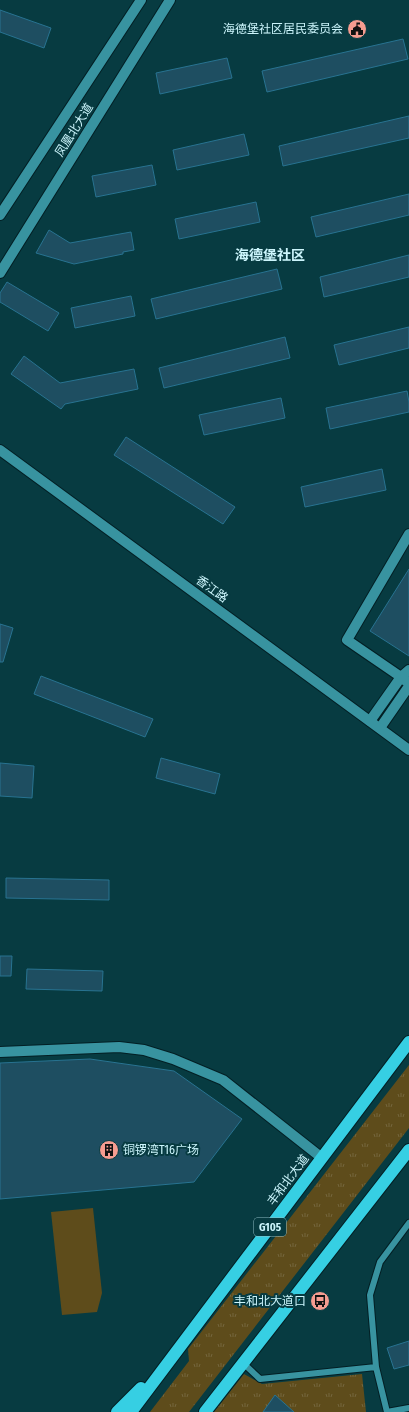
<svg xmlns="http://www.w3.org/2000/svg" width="409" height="1412" font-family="'Fira Sans Condensed','Noto Sans SC',sans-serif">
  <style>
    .grass { fill: url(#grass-tufts) }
    .pitch { fill: #5e4c1b }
    .building { fill: #1e4e61; stroke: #287391 }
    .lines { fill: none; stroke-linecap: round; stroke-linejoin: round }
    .lane-casing { stroke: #031f24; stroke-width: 8 }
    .street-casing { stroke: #031f24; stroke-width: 12 }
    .secondary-casing { stroke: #031f24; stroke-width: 12 }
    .highway-casing { stroke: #031f24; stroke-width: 14 }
    .lane { stroke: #3893a0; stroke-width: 6 }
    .street { stroke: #3893a0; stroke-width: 10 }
    .secondary { stroke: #3893a0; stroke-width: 10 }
    .highway { stroke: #36cfe3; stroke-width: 12 }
    .labels { text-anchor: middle; stroke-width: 4; stroke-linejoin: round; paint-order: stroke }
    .shield { fill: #073b41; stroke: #91bdc4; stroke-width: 1 }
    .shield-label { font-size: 11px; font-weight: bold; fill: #ccf5fc }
    .poi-label { font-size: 12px; fill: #ccf5fc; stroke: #073b41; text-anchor: end }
    .street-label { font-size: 12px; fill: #ccf5fc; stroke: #073b41 }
    .quarter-label { font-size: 14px; font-weight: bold; fill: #ccf5fc; stroke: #073b41 }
  </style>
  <defs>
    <pattern id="grass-tufts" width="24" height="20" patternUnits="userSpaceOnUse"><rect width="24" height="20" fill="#5e4c1b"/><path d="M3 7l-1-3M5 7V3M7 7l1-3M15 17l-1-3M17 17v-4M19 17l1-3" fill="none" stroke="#74663d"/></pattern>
  </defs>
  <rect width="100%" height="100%" fill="#073b41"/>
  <!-- grass -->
  <path class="grass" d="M409 1065V1128L189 1412H150L189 1361 188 1349Z
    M244 1374 262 1384 362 1374 366 1412H214Z"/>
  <!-- pitch -->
  <path class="pitch" d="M93 1208 102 1293 97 1312 62 1315 51 1212Z"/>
  <!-- building -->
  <path class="building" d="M0 10 51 28 44 48 0 32Z
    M403 39 408 59 267 92 262 71Z
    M227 58 232 78 160 94 156 73Z
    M409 116V138L283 166 279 146Z
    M244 134 249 155 177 170 173 150Z
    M152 165 156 185 96 197 92 176Z
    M409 194V215L316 237 311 217Z
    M256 202 260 222 179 239 175 219Z
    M49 230 70 243 131 232 134 250 123 252V254L74 264 36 253Z
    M409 255V277L324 297 320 277Z
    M277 269 282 289 156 319 151 299Z
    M7 282 59 313 48 331 0 302V293Z
    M131 296 135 316 75 328 71 308Z
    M409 327V348L339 365 334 345Z
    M285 337 290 358 164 388 159 368Z
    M24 356 60 383 134 369 138 389 65 404 61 409 11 374Z
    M407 391 409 402V412L330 429 326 408Z
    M281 398 285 418 204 435 199 415Z
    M126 437 235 507 223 524 114 455Z
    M382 469 386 490 305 507 301 487Z
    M409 569V656L370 631Z
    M0 624 13 628 3 662H0Z
    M41 676 153 719 145 737 34 694Z
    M161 758 220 774 215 794 156 778Z
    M0 763 34 766 32 798 0 796Z
    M6 878 109 880V900L6 898Z
    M0 956H12L11 976H0Z
    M27 969 103 971 102 991 26 989Z
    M90 1059 174 1071 242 1119 194 1182 0 1199V1063Z
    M409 1341V1365L394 1369 387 1348Z
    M275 1395 294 1412H263Z"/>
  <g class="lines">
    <defs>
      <path id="lane" d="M243 1363 260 1379 376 1367 387 1412
        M376 1367 370 1295 380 1262 409 1223
        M387 1412 409 1408"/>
      <path id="street" d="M406 681 401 677 409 670
        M370 721 401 677 347 640 409 534
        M380 728 409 686
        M0 1052 119 1047 144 1050 173 1059 223 1080 322 1158"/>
      <path id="secondary" d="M0 215 141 0
        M0 273 170 0
        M0 450 409 750"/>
      <path id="highway" d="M117 1412 141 1388
        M131 1412 409 1042
        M205 1412 409 1150"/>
    </defs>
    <!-- lane casing -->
    <use href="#lane" class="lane-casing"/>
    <!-- street casing -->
    <use href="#street" class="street-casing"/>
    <!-- secondary casing -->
    <use href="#secondary" class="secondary-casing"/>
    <!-- highway casing -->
    <use href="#highway" class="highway-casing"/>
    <!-- lane -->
    <use href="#lane" class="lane"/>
    <!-- street -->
    <use href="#street" class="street"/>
    <!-- secondary -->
    <use href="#secondary" class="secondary"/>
    <!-- highway -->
    <use href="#highway" class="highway"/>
  </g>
  <!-- icons -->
  <defs>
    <symbol id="civic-disc" viewBox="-11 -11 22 22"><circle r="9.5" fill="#f59c90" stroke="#073b41"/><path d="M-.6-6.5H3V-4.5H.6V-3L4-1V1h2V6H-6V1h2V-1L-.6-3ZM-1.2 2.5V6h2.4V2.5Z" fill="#111"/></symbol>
    <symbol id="building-disc" viewBox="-11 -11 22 22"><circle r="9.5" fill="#f59c90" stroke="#073b41"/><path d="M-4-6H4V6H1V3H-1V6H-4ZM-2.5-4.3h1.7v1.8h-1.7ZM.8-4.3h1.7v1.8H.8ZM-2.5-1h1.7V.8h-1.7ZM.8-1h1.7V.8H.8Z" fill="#111"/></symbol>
    <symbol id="bus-disc" viewBox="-11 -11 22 22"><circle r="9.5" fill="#f59c90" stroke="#073b41"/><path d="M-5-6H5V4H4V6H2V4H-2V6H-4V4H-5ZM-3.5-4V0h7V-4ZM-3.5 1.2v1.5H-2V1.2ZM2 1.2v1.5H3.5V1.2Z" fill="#111"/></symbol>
  </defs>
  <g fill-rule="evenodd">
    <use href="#civic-disc" x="346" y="18" width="22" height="22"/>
    <use href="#building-disc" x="98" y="1139" width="22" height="22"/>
    <use href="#bus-disc" x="309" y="1290" width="22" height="22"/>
  </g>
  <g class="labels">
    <!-- shield labels -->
    <rect class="shield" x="254" y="1218" width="32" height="18" rx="3"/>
    <g class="shield-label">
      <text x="270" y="1231">G105</text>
    </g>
    <!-- poi labels -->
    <g class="poi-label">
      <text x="343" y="33">海德堡社区居民委员会</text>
      <text x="123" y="1154" text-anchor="start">铜锣湾T16广场</text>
      <text x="306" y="1305">丰和北大道口</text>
    </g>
    <!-- street labels -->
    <g class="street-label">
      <text transform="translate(74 130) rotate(-58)" y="4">凤凰北大道</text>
      <text transform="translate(212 589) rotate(36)" y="4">香江路</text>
      <text transform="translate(288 1180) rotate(-53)" y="4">丰和北大道</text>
    </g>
    <!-- quarter labels -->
    <g class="quarter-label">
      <text x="270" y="260">海德堡社区</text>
    </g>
  </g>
</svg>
